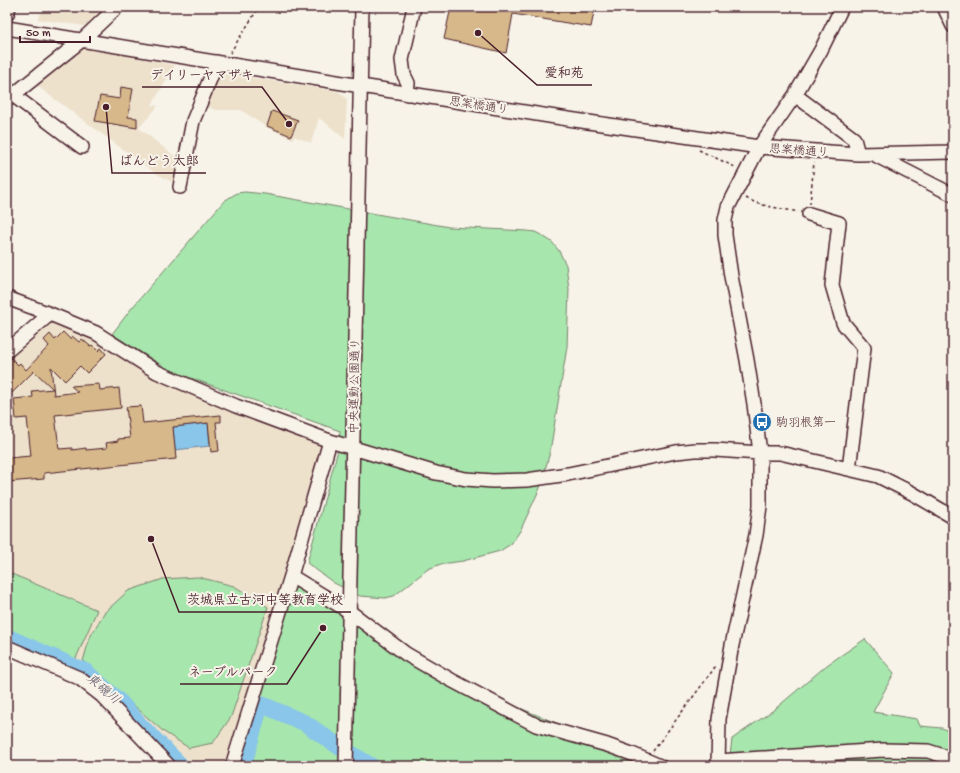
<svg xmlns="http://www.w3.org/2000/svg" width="960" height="773" font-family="'Gochi Hand','Klee One',sans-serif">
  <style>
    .built { fill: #ede1cc }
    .green { fill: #a7e6ad; stroke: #78826c }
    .water { fill: #89c6e9; stroke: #70839d }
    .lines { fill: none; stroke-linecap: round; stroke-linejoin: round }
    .river { stroke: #89c6e9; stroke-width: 17 }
    .building { fill: #d7b88a; stroke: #4a1f2b }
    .minor-casing { stroke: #4a1f2b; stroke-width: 16 }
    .path { stroke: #4a1f2b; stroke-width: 1.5; stroke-dasharray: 3 3; stroke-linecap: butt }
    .minor { stroke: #f7f3e8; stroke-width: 13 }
    .labels { text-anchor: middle; stroke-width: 4; stroke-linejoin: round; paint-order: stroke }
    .street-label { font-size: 12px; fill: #4a1f2b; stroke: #f7f3e8 }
    .poi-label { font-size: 12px; fill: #4a1f2b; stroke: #f7f3e8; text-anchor: start }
    .water-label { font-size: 13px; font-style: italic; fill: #5d5164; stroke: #f7f3e8 }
    .leader { fill: none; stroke: #4a1f2b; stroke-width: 1.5 }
    .callout-dot { fill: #4a1f2b; stroke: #f7f3e8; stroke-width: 1.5 }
    .callout-label { font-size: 13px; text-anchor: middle; font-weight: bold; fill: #4a1f2b; stroke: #f7f3e8; stroke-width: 4; stroke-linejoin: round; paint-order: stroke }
  </style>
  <rect width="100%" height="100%" fill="#f7f3e8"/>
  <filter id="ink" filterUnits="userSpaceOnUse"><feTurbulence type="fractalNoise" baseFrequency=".025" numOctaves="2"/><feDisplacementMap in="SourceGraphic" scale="8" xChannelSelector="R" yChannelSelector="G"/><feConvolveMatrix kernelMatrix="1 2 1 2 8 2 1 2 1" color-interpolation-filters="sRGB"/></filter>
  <g filter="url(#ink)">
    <!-- built -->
    <path class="built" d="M45 7H105L85 26 37 19Z
      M81 46 175 65 152 105 158 106 139 128 182 162 176 184 155 173 33 83Z
      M221 73 338 91 347 99 345 139 326 123 319 118 311 143 294 136 293 139 266 127 241 110H216L203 105Z
      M47 323H54L91 336 324 443 229 766H184L143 725 120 698 87 670 7 635V358Z"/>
    <!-- green -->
    <path class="green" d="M245 192 265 194 449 227 527 231 535 232 541 235 552 242 559 251 566 265 569 289 567 347 550 452 540 488 520 531 511 544 500 551 463 561 441 564 428 569 394 596 385 598 360 596 334 583 307 563 338 450 340 431 171 371 112 334 131 309 224 201 237 193Z
      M7 572 97 610 74 663 7 634Z
      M291 576 451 680 662 766H232Z
      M198 577 234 586 268 607 231 717 213 743 189 748 164 732 83 661 90 637 104 613 128 591 163 579Z
      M865 639 894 673 873 712 917 719 920 726 942 728 949 731 950 735 953 738V766H718L730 755 732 739 775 709 827 665Z"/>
    <!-- water -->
    <path class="water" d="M208 423 210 446 175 450 173 427Z"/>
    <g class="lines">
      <!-- river -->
      <path class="river" d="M7 637 86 672 120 702 139 724 181 766
        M243 766 260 706 263 705 305 723 332 742 371 766"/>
    </g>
    <!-- building -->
    <path class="building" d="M451 7H595L591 27 513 14 506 53 444 39Z
      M121 87 133 89 128 117 137 118V128L95 121 100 96 120 99Z
      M272 111 298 120 291 136 267 126Z
      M63 332 70 339 72 336 79 342 82 339 90 346 92 345 98 351 101 348 106 354 87 373 80 366 65 381 51 367 54 395 78 392 71 386 99 384 100 390 119 388 121 408 55 415 59 449 72 448V450L86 448V450L107 448 106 443 118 441V439L130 438 126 407 141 406 143 423 221 415V422H216L219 451 211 452 208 423 173 427 176 459 44 473V479L7 482V458L31 456 27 418 16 419 14 399 33 397 32 391 53 389 34 371 7 398V359L11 358 18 365 20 363 26 370 49 346 44 340 50 334 55 340Z"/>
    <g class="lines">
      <defs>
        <path id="minor" d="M944 7 953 26
          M7 14 9 7
          M7 28 361 86 568 119 759 147 858 154 953 152
          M407 94 408 83 404 75 402 60 414 7
          M13 95 82 147
          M795 95 854 139 858 154
          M7 100 82 40 117 7
          M873 154 953 195
          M180 187 193 121 217 62
          M809 214 839 223 832 285 843 323 864 348 849 469
          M7 298 50 314 96 333 157 372 236 406 330 441 436 473 466 479 493 481 527 480 568 474 676 452 695 450H715L760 453H780L878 476 912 493 953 517
          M7 351 50 314
          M291 576 350 612 406 654 451 680 536 725 607 745 632 754 660 766
          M7 647 79 678 102 696 169 766
          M718 761 883 750 928 751 953 759
          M232 766 291 576 330 441
          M346 766 362 7
          M718 766 719 719 732 645 756 535 760 506V453L754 404 747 360 731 276 725 235V220L728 207 759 147 795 95 821 50 842 7"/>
      </defs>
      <!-- minor casing -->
      <use href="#minor" class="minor-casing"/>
      <!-- path -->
      <path class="path" d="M230 53 259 7
        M699 150 735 167
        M746 198C761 207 781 208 798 212
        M810 204 814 162
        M653 751 716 666
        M841 766 844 765"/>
      <!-- minor -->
      <use href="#minor" class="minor"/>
    </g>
  </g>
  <!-- icons -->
  <defs>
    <symbol id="bus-disc" viewBox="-11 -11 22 22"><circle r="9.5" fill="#1f6fb2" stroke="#f7f3e8"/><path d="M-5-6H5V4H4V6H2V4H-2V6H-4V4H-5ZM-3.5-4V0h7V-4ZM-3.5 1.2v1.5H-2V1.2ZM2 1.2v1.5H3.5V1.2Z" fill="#fff"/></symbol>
  </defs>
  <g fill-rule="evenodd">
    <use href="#bus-disc" x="751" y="411" width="22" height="22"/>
  </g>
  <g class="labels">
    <!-- street labels -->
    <g class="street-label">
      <text transform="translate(479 105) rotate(9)" y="4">思案橋通り</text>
      <text transform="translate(799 150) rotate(4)" y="4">思案橋通り</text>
      <text transform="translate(354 386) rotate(-89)" y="4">中央運動公園通り</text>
    </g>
    <!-- poi labels -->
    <g class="poi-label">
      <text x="776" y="426">駒羽根第一</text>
    </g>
    <!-- water labels -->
    <g class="water-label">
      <text transform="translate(104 688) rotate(41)" y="5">東磯川</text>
    </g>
  </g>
  <!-- callouts -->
  <path class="leader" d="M478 33L537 85H592M289 124L262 87H142M106 107L112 173H206M151 539L179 612H351M323 628L287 684H180"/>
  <g class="callout-dot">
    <circle cx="478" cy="33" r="4"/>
    <circle cx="289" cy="124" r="4"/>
    <circle cx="106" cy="107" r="4"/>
    <circle cx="151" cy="539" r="4"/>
    <circle cx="323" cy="628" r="4"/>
  </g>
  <g class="callout-label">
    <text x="564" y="77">愛和苑</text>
    <text x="202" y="79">デイリーヤマザキ</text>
    <text x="159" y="165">ばんどう太郎</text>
    <text x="265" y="604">茨城県立古河中等教育学校</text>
    <text x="233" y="676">ネーブルパーク</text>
  </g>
  <!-- margin -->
  <rect width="960" height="773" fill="none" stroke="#f7f3e8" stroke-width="24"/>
  <rect x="12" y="12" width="936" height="749" fill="none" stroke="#4a1f2b" stroke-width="1.5" filter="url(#ink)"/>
  <!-- scale -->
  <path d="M20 36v6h70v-6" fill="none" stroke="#4a1f2b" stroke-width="2"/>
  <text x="26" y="36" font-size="12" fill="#4a1f2b" stroke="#f7f3e8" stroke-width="3" paint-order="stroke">50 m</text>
</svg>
